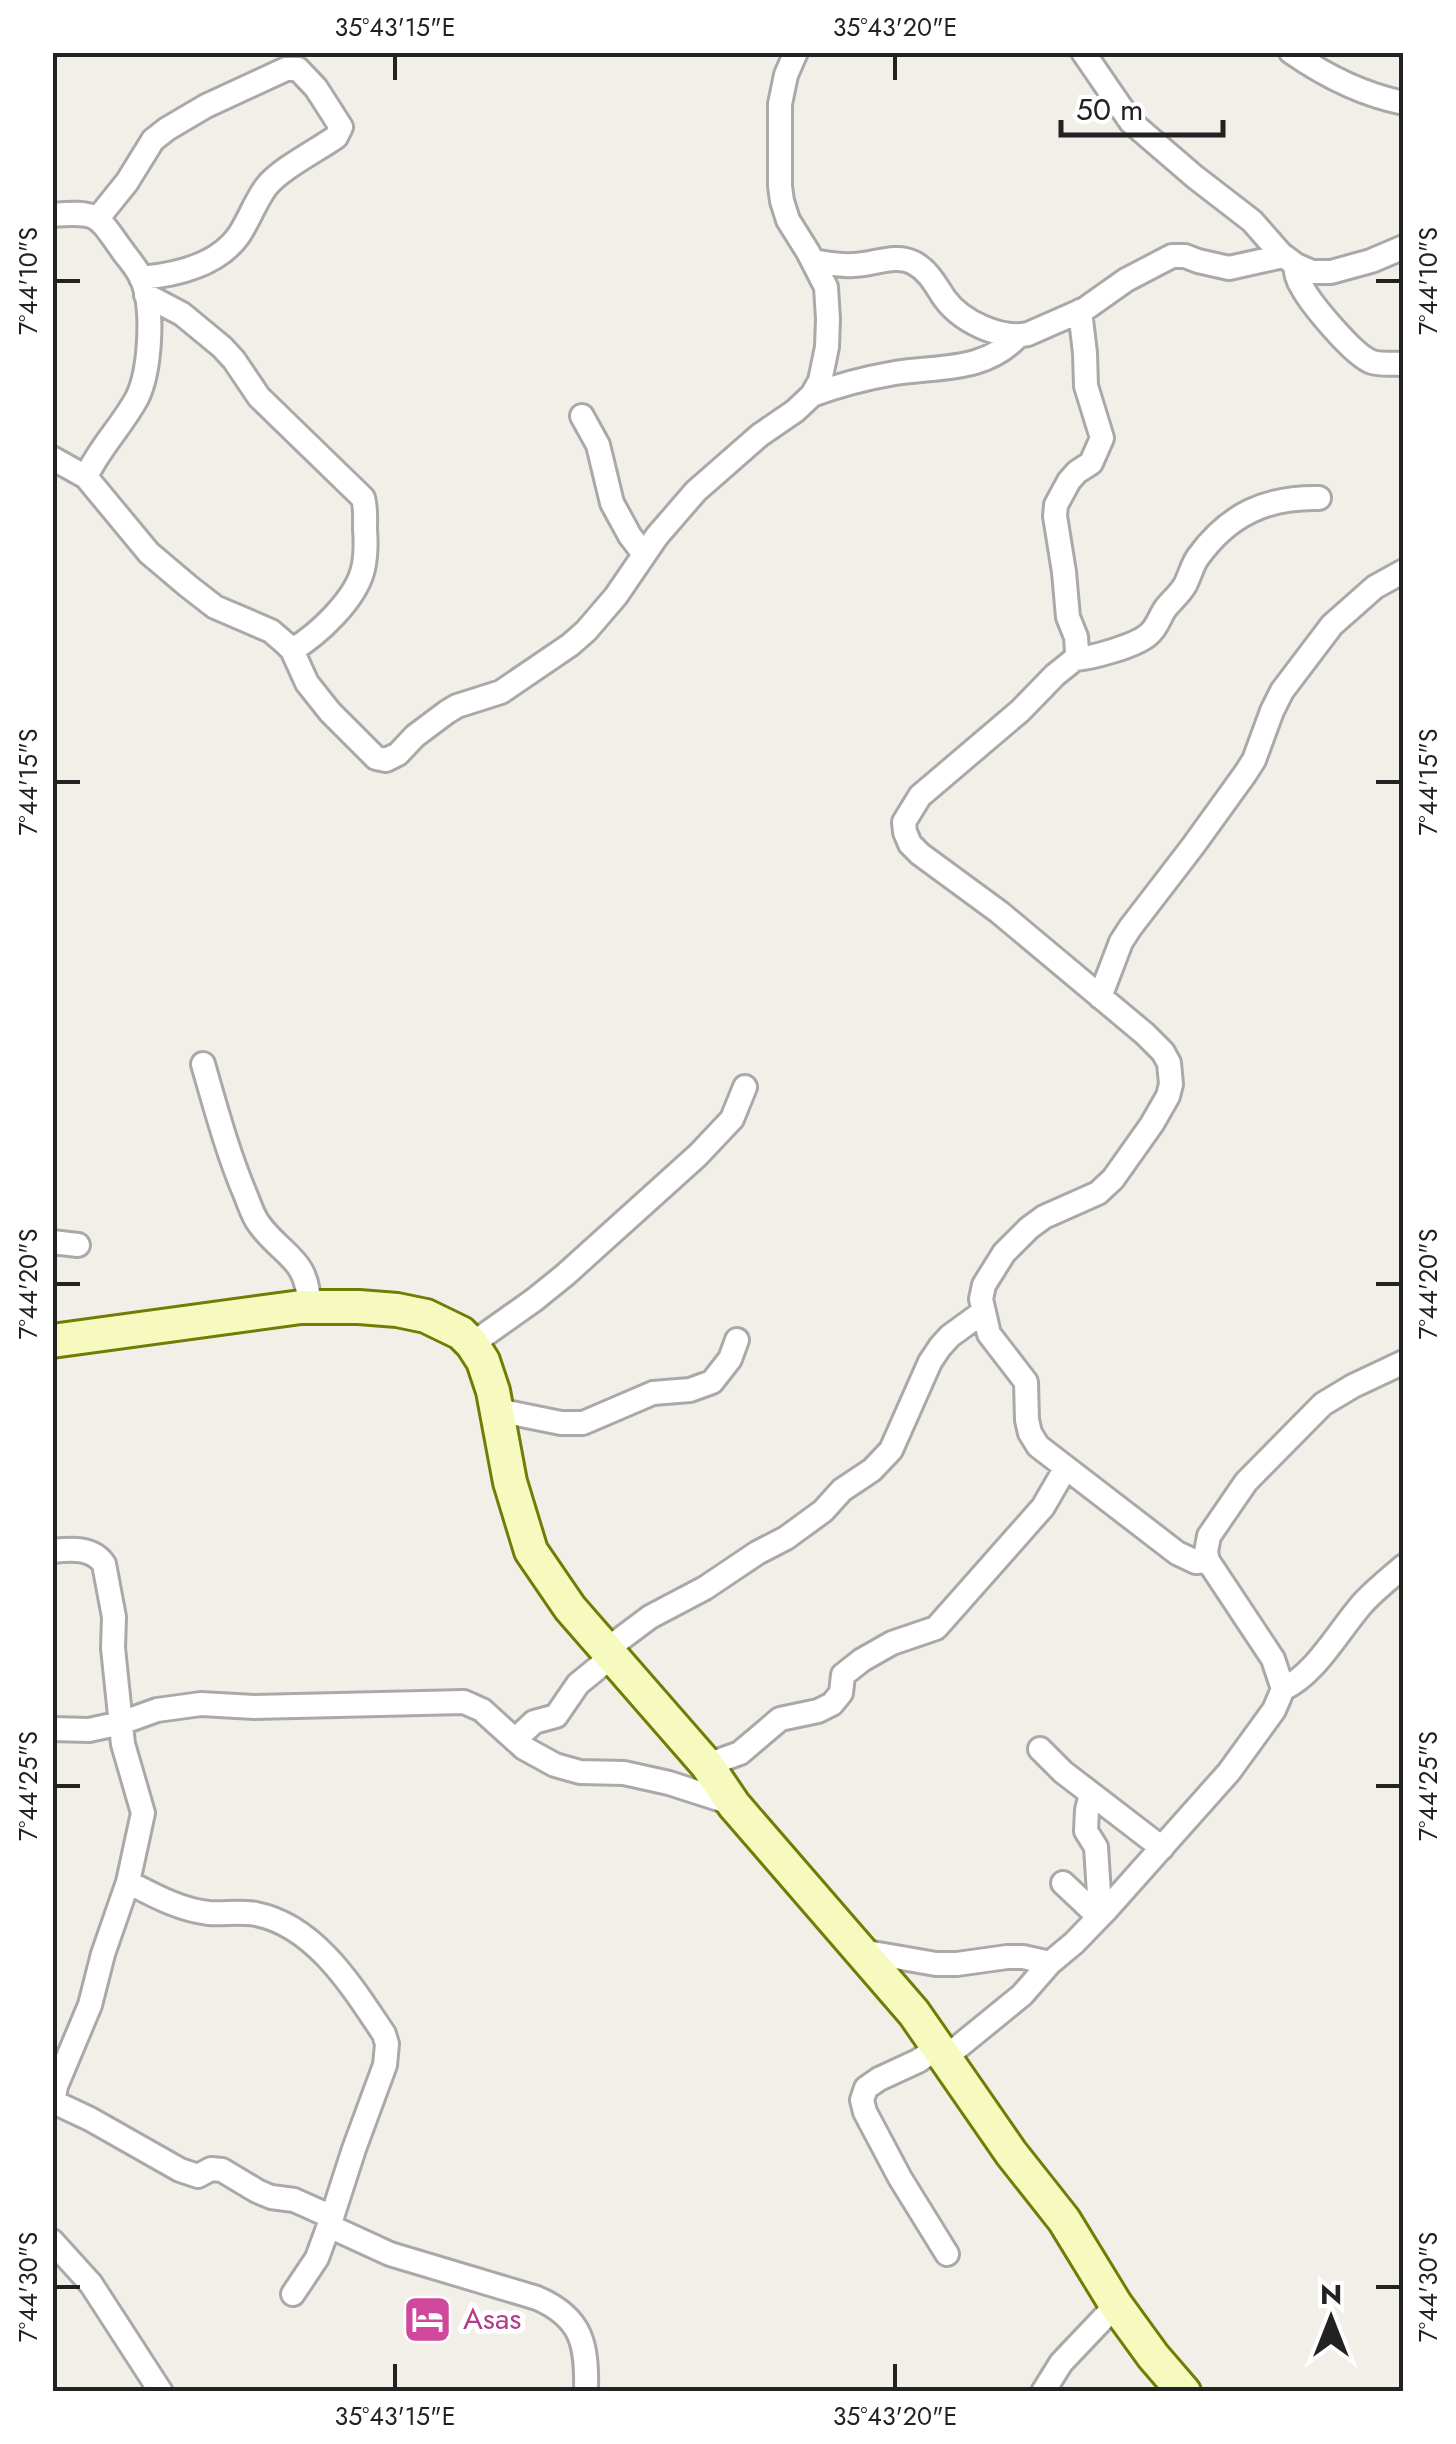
<svg xmlns="http://www.w3.org/2000/svg" width="1456" height="2444" font-family="Jost,sans-serif">
  <style>
    .lines { fill: none; stroke-linecap: round; stroke-linejoin: round }
    .street-casing { stroke: #a9a9a9; stroke-width: 28 }
    .secondary-casing { stroke: #707d05; stroke-width: 38 }
    .street { stroke: #fff; stroke-width: 22 }
    .secondary { stroke: #f7fabf; stroke-width: 32 }
    .ticks { fill: none; stroke: #222; stroke-width: 4 }
    .labels { text-anchor: middle; stroke-width: 10; stroke-linejoin: round; paint-order: stroke }
    .hotel-label { font-size: 30px; fill: #b23c85; stroke: #fff; text-anchor: start }
    .neatline { fill: none; stroke: #222; stroke-width: 4 }
    .ticks-label { font-size: 25px; text-anchor: middle; fill: #222 }
  </style>
  <rect width="100%" height="100%" fill="#f2efe9"/>
  <g class="lines">
    <defs>
      <path id="street" d="M1083 52 1131 122 1195 177 1252 221 1281 254 1296 265 1312 272H1331L1371 261 1404 247
        M1291 52C1324 75 1364 95 1404 103
        M52 215C99 211 97 215 122 250 129 260 139 270 143 282 154 310 150 372 137 398 122 426 99 448 86 477
        M98 218 127 182 153 140 167 129 206 106 286 69H298L316 88 341 127 336 137C316 151 280 169 266 187 255 202 249 220 239 235 218 265 175 275 141 278
        M813 261C826 263 839 266 853 265 873 265 895 253 914 263 929 271 936 286 945 299 962 322 1001 340 1028 334L1085 309 1126 280 1172 256H1185L1198 261 1229 268 1283 256
        M1295 265C1296 273 1297 280 1302 287 1311 304 1354 356 1372 362 1381 365 1394 363 1404 364
        M146 295 182 314 222 347 234 360 259 397 363 498C366 508 365 519 365 529 366 542 366 556 363 569 356 599 318 635 292 650
        M1080 311 1085 353 1086 386 1102 438 1091 463 1077 472 1069 481 1056 505 1055 516 1064 572 1068 617 1076 637 1077 652 1075 659 1055 675 1020 711 920 796 904 822 905 832 910 844 920 854 999 912 1145 1034 1163 1052 1169 1063 1171 1084 1168 1096 1152 1124 1113 1179 1098 1193 1044 1217 1029 1228 1004 1253 984 1285 981 1299 989 1334 1026 1382 1027 1420 1030 1433 1038 1446 1177 1553 1196 1562 1208 1561
        M812 395C839 385 866 378 895 373 940 366 985 372 1018 336
        M582 416 598 445 612 503 630 536 644 554
        M52 458 86 477 149 553 188 586 215 607 271 631 286 644 292 650 307 683 330 712 376 758 386 760 398 754 415 736 447 712 457 706 501 692 570 645 586 631 616 596 657 536 696 491 760 435 795 411 812 395 820 381 827 347 828 319 826 287 808 252 788 220 782 201 780 186V104L786 75 796 52
        M1075 659C1092 658 1135 646 1148 635 1157 628 1159 618 1165 609 1171 601 1180 594 1185 585 1190 576 1192 565 1198 557 1229 514 1267 497 1319 498
        M1100 997 1121 942 1130 928 1193 846 1245 774 1254 760 1272 711 1282 691 1332 625 1375 587 1404 571
        M203 1064C216 1109 228 1154 246 1196 250 1206 253 1216 259 1224 283 1257 309 1258 309 1307
        M52 1242 78 1245
        M472 1344 534 1300 565 1275 698 1155 732 1119 745 1087
        M497 1410 561 1423H583L653 1393 690 1390 712 1382 730 1359 737 1340
        M52 1551C72 1549 92 1547 104 1564L114 1617 113 1648 123 1744 143 1813 128 1882 103 1954 90 2005 56 2086 54 2098 58 2104 90 2119 180 2170 198 2176 211 2169 222 2170 257 2191 271 2197 294 2200 332 2217
        M606 1650 650 1617 705 1588 757 1553 786 1538 823 1511 842 1490 872 1470 891 1450 930 1362 940 1347 950 1336 983 1312
        M1283 1689C1316 1674 1339 1630 1363 1603 1375 1590 1390 1578 1404 1566
        M52 1729 89 1730 121 1723 157 1710 201 1704 254 1707 464 1702 482 1710 524 1748 555 1765 580 1772 624 1773 669 1783 734 1804
        M515 1740 534 1722 556 1716 578 1684 611 1657
        M1040 1749 1063 1772 1162 1848
        M707 1765 740 1753 780 1719 818 1711 832 1704 841 1693 843 1675 862 1660 892 1643 936 1628 1043 1507 1065 1469
        M1091 1794 1087 1810 1086 1831 1096 1847 1099 1894 1107 1909
        M128 1882C153 1895 180 1910 209 1913 224 1914 240 1911 256 1914 316 1926 353 1988 384 2034L387 2044 385 2065 354 2149 332 2217 317 2258 293 2294
        M1063 1883 1099 1917
        M861 1951 936 1964H957L1007 1957H1023L1050 1963
        M939 2047 918 2061 879 2079 866 2088 862 2100 865 2112 900 2178 947 2254
        M946 2057 1022 1995 1050 1963 1074 1943 1107 1909 1229 1772 1274 1710 1283 1689 1273 1659 1208 1561 1206 1552 1209 1536 1246 1482 1323 1404 1353 1386 1404 1362
        M329 2226 390 2254 537 2298C583 2318 587 2345 586 2392
        M52 2241 91 2284 161 2392
        M1043 2392 1061 2363 1116 2305"/>
      <path id="secondary" d="M52 1341 301 1307H359L397 1310 426 1316 461 1333 472 1344 483 1361 493 1391 510 1482 531 1551 570 1608 707 1765 734 1805 914 2013 1011 2153 1064 2220 1116 2305 1153 2356 1184 2392"/>
    </defs>
    <!-- street casing -->
    <use href="#street" class="street-casing"/>
    <!-- secondary casing -->
    <use href="#secondary" class="secondary-casing"/>
    <!-- street -->
    <use href="#street" class="street"/>
    <!-- secondary -->
    <use href="#secondary" class="secondary"/>
  </g>
  <!-- ticks -->
  <path class="ticks" d="M395 55V80M895 55V80M55 281H80M1376 281H1401M55 782H80M1376 782H1401M55 1284H80M1376 1284H1401M55 1786H80M1376 1786H1401M55 2287H80M1376 2287H1401M395 2364V2389M895 2364V2389"/>
  <!-- icons -->
  <defs>
    <symbol id="hotel-square" viewBox="-11 -11 22 22"><rect x="-9" y="-9" width="18" height="18" rx="4" fill="#d1479c" stroke="#fff"/><path d="M-6-4.5h1.5V1H6V5H4.5V3h-9V5H-6ZM-4 0a1.8 1.8 0 1 1 3.6 0ZM.5 0V-2.5h3Q6-2.5 6 0Z" fill="#fff"/></symbol>
  </defs>
  <g fill-rule="evenodd">
    <use href="#hotel-square" x="400" y="2292" width="55" height="55"/>
  </g>
  <g class="labels">
    <!-- hotel labels -->
    <g class="hotel-label">
      <text x="463" y="2329">Asas</text>
    </g>
  </g>
  <!-- border -->
  <rect width="1456" height="2444" fill="none" stroke="#ffffff" stroke-width="110"/>
  <!-- north arrow -->
  <g transform="translate(1331 2319)" stroke="#ffffff" stroke-width="8" paint-order="stroke">
  <path d="M0-8L18 38L0 25L-18 38Z" fill="#222222"/>
  <text y="-15" font-size="28" font-weight="bold" text-anchor="middle" fill="#222222">N</text>
  </g>
  <!-- scale -->
  <path d="M1061 120v15h162v-15" fill="none" stroke="#222222" stroke-width="5"/>
  <text x="1076" y="120" font-size="30" fill="#222222" stroke="#ffffff" stroke-width="8" paint-order="stroke">50 m</text>
  <rect x="55" y="55" width="1346" height="2334" class="neatline"/>
  <g class="ticks-label">
    <text x="395" y="36">35°43'15"E</text>
    <text x="895" y="36">35°43'20"E</text>
    <text transform="translate(28 281) rotate(-90)" y="9">7°44'10"S</text>
    <text transform="translate(1428 281) rotate(-90)" y="9">7°44'10"S</text>
    <text transform="translate(28 782) rotate(-90)" y="9">7°44'15"S</text>
    <text transform="translate(1428 782) rotate(-90)" y="9">7°44'15"S</text>
    <text transform="translate(28 1284) rotate(-90)" y="9">7°44'20"S</text>
    <text transform="translate(1428 1284) rotate(-90)" y="9">7°44'20"S</text>
    <text transform="translate(28 1786) rotate(-90)" y="9">7°44'25"S</text>
    <text transform="translate(1428 1786) rotate(-90)" y="9">7°44'25"S</text>
    <text transform="translate(28 2287) rotate(-90)" y="9">7°44'30"S</text>
    <text transform="translate(1428 2287) rotate(-90)" y="9">7°44'30"S</text>
    <text x="395" y="2425">35°43'15"E</text>
    <text x="895" y="2425">35°43'20"E</text>
  </g>
</svg>
